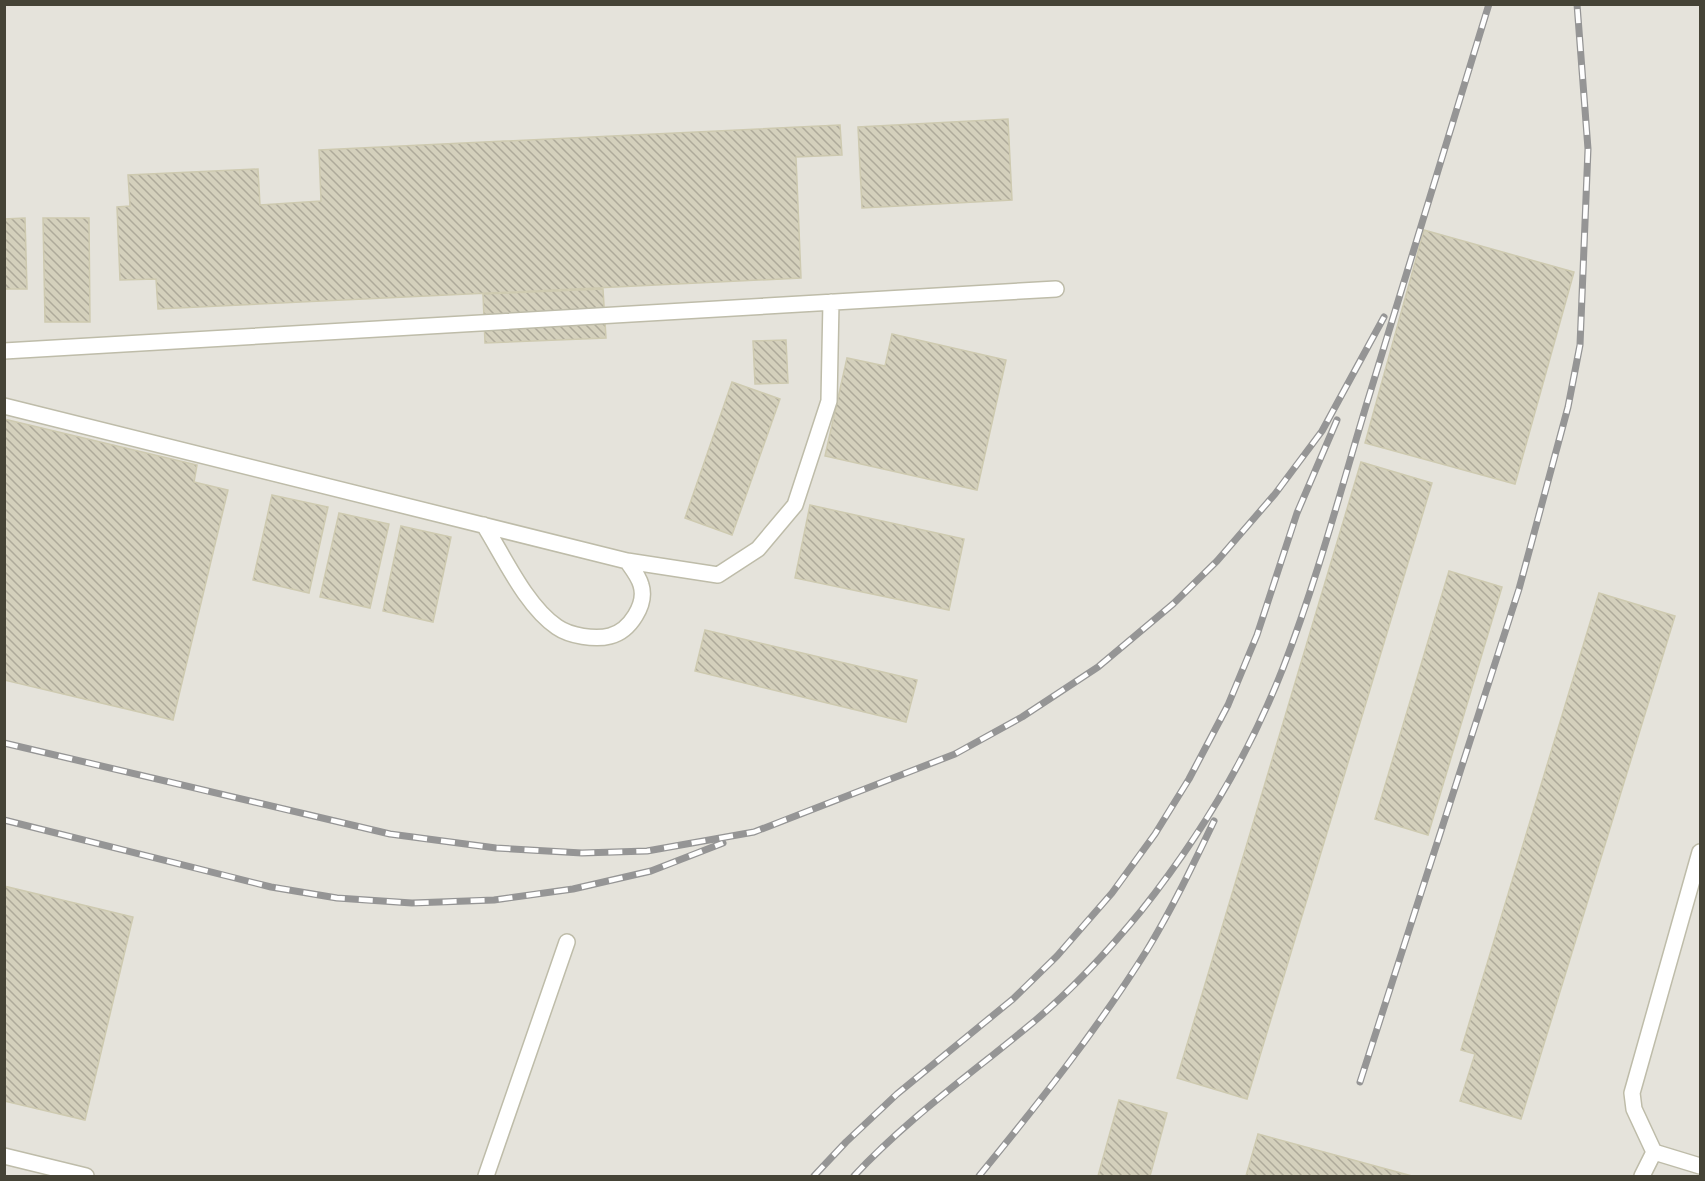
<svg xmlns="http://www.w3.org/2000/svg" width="1705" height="1181" font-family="'Roboto Condensed',sans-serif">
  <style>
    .industrial { fill: #e5e3db }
    .building { fill: url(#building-back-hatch); stroke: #cecab0; stroke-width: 1.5 }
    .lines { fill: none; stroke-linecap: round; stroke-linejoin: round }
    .service-casing { stroke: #bebca9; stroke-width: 18 }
    .service { stroke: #fff; stroke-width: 15 }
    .rail-casing { stroke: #959595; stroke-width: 7 }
    .rail { stroke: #fff; stroke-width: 4.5; stroke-dasharray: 14; stroke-linecap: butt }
  </style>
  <defs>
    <pattern id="building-back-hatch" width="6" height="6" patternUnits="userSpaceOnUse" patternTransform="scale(1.5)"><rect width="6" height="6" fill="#d4d0bc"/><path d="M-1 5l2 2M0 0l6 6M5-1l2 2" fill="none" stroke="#aeaa9a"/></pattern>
  </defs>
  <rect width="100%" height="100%" fill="#f2f2e6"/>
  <!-- industrial -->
  <path class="industrial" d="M5 5H1700V1176H5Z"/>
  <!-- building -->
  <path class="building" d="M1008 119 1012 200 862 208 858 127Z
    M840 125 842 155 796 157 801 278 158 309 156 279 120 280 117 207 130 206 128 175 258 169 260 205 321 201 319 150Z
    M25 218 27 289H4V219Z
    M43 218H89L90 322H45Z
    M1424 230 1574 272 1515 484 1365 443Z
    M603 289 606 338 485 343 483 294Z
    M892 334 1006 360 977 490 825 456 847 358 885 366Z
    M786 340 788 383 755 384 753 341Z
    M732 382 780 399 732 535 685 518Z
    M4 419 197 465 194 482 228 490 173 720 4 680Z
    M1361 462 1432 483 1247 1099 1177 1078Z
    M272 495 328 507 309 593 253 580Z
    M810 505 964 539 949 610 795 578Z
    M339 513 389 524 370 608 320 597Z
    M401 526 451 537 433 622 383 611Z
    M1449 571 1502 587 1428 835 1375 819Z
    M1599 593 1675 616 1521 1119 1460 1101 1475 1054 1461 1050Z
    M705 630 917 680 906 722 695 671Z
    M4 886 133 917 85 1120 4 1101Z
    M1119 1100 1167 1113 1150 1176H1098Z
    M1258 1134 1412 1176H1246Z"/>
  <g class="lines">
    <defs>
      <path id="service" d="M4 351 1056 289
        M4 406 627 561 718 575 758 549 795 505 829 401 831 302
        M484 525C504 557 526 606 557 627 570 636 595 640 610 636 630 631 647 604 641 585 639 577 632 568 627 561
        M1700 852 1632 1093 1634 1109 1654 1152 1700 1166
        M4 1156 86 1176
        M486 1176 567 942
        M1642 1176 1654 1152"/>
    </defs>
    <!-- service casing -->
    <use href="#service" class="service-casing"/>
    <!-- service -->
    <use href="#service" class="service"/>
    <defs>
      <path id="rail" d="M4 743 390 834 496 848 582 853 647 851 754 832 955 754 1022 717 1098 667 1173 604 1217 561 1275 494 1322 431 1384 317
        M4 820 271 887 337 898 412 903 494 900 573 889 651 871 723 843
        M1360 1082 1519 589 1568 407 1580 345 1588 149 1577 4
        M814 1176 846 1142 897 1094 1013 999 1057 956 1112 893 1155 834 1189 779 1228 705 1257 635 1297 513 1337 420
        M854 1176C907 1119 971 1074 1031 1024 1071 991 1108 951 1141 911 1199 838 1249 755 1283 668 1316 583 1340 493 1366 406 1407 272 1448 138 1489 4
        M979 1176C1038 1104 1097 1030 1147 950 1172 909 1193 865 1214 821"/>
    </defs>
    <!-- rail casing -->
    <use href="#rail" class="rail-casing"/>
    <!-- rail -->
    <use href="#rail" class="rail"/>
  </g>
  <!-- border -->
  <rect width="1705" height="1181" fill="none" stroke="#454336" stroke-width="12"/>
</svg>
